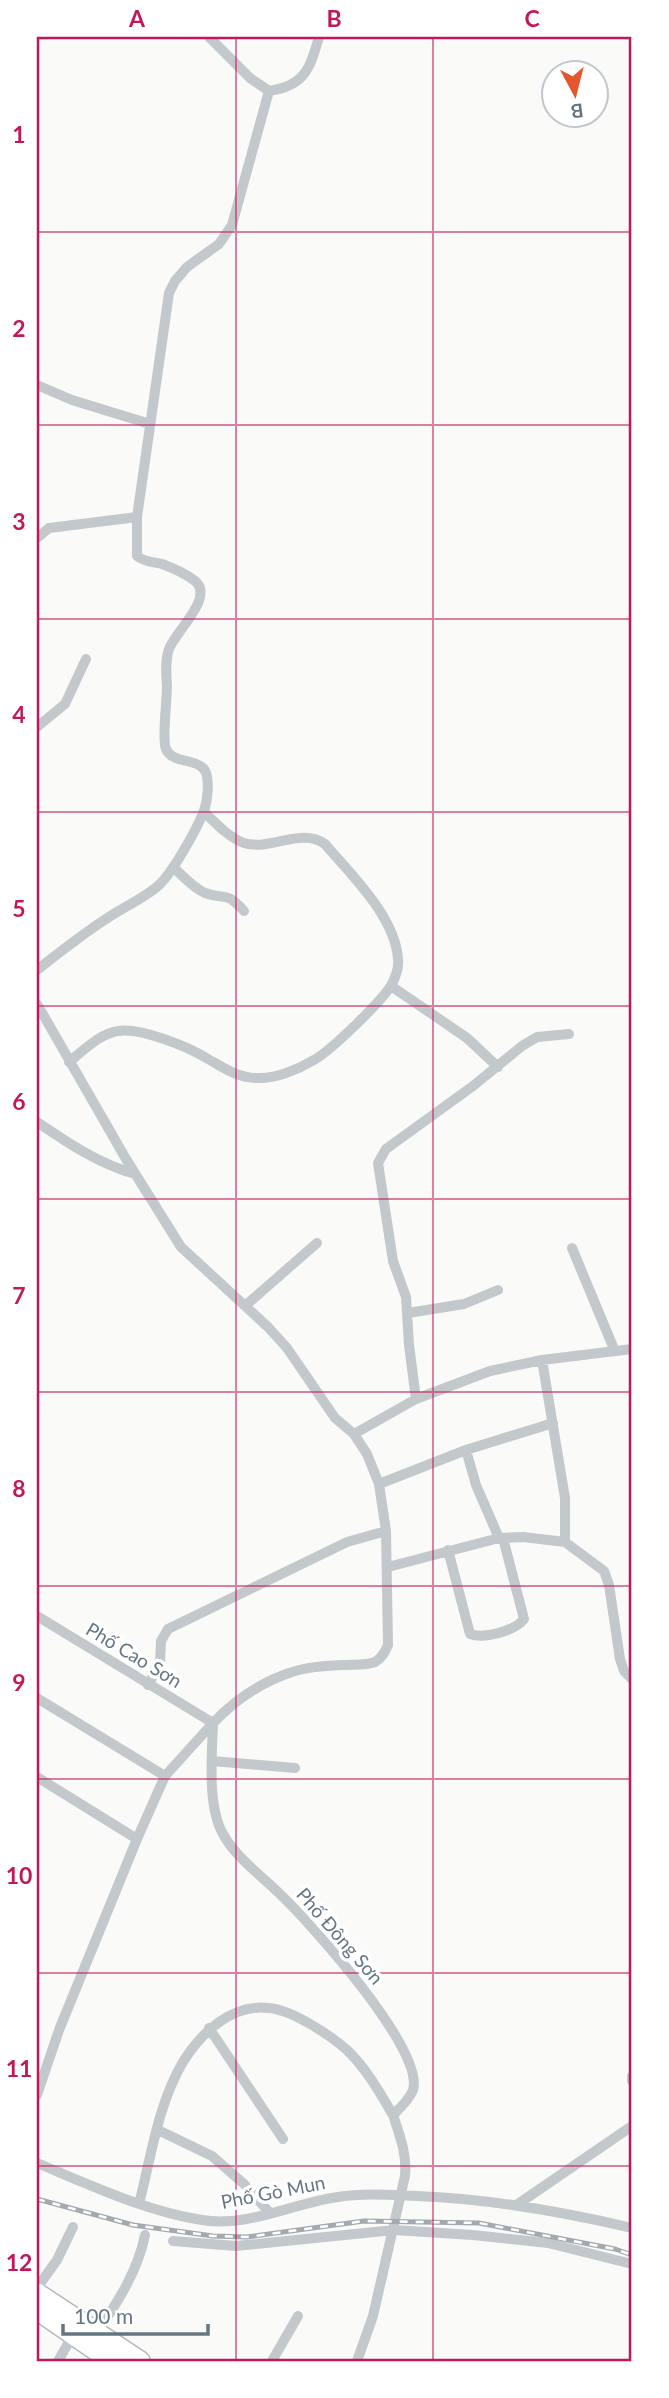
<svg xmlns="http://www.w3.org/2000/svg" width="669" height="2398" font-family="Lato,sans-serif">
  <style>
    .lines { fill: none; stroke-linecap: round; stroke-linejoin: round }
    .trunk-casing { stroke: #b4b9bd; stroke-width: 22 }
    .minor { stroke: #c3c8cc; stroke-width: 10 }
    .trunk { stroke: #fff; stroke-width: 19 }
    .rail-casing { stroke: #a2aab0; stroke-width: 5 }
    .rail { stroke: #fff; stroke-width: 2.5; stroke-dasharray: 8; stroke-linecap: butt }
    .grid { fill: none; stroke: #c2185b; stroke-width: 2; stroke-opacity: 0.55 }
    .labels { text-anchor: middle; stroke-width: 7; stroke-linejoin: round; paint-order: stroke }
    .street-label { font-size: 19px; fill: #657683; stroke: #fff }
    .neatline { fill: none; stroke: #c2185b; stroke-width: 2.5 }
    .grid-label { font-size: 23px; text-anchor: middle; font-weight: bold; fill: #c2185b }
  </style>
  <rect width="100%" height="100%" fill="#fafaf8"/>
  <g class="lines">
    <defs>
      <path id="trunk" d="M37 2293 140 2361
        M37 2310 111 2361"/>
    </defs>
    <!-- trunk casing -->
    <use href="#trunk" class="trunk-casing"/>
    <!-- minor -->
    <path class="minor" d="M209 37 250 78 269 91C305 86 310 68 319 37
      M37 385 72 400 150 424
      M37 538 49 528 137 517
      M37 727 65 704 86 659
      M173 867C183 876 193 888 205 893 226 901 224 889 244 911
      M37 970C61 951 84 933 109 917 124 907 146 897 159 885 172 873 196 831 203 813 207 804 209 787 207 777 205 756 173 766 166 749 162 741 167 699 167 686 166 674 165 661 169 649 175 632 215 597 195 581 186 574 173 568 162 564 154 562 144 562 137 556V517L169 293 175 281 187 267 219 244 232 225 269 91
      M391 986 467 1038 498 1067
      M37 1004 126 1159 181 1247 268 1327 287 1348 335 1418 354 1434 367 1454 379 1484 386 1531 388 1645C385 1652 382 1658 375 1662 365 1666 352 1664 342 1665 324 1666 306 1667 289 1673 260 1683 234 1701 213 1723 212 1754 207 1806 223 1834 236 1858 262 1876 281 1895 311 1924 425 2050 413 2090 410 2099 400 2108 393 2115 400 2136 407 2154 405 2176L373 2316 357 2361
      M69 1062C84 1050 99 1034 118 1031 140 1027 189 1047 208 1059 224 1068 238 1078 257 1078 275 1079 297 1070 312 1061 330 1052 382 1001 392 984 396 976 399 967 398 959 395 916 351 875 325 844 301 827 271 851 244 843 229 838 215 822 204 812
      M37 1122C68 1143 99 1164 135 1174
      M572 1248 614 1349
      M246 1305 317 1243
      M408 1313 464 1304 498 1290
      M542 1360 565 1498V1542
      M416 1399 409 1345 406 1297 393 1261 378 1163 386 1149 473 1086 522 1046 537 1037 569 1034
      M354 1434 416 1399 490 1371 542 1360 632 1349
      M466 1450 476 1485 499 1538
      M379 1484 466 1450 553 1423
      M448 1550 470 1634C484 1639 515 1631 524 1619L503 1538
      M388 1567 499 1538 523 1537 565 1542 604 1571 609 1585 620 1659 624 1671 632 1679
      M37 1616 213 1723 165 1776 137 1839 59 2030 37 2095
      M148 1685 160 1663 161 1641 168 1629 347 1542 386 1531
      M37 1698 165 1776
      M212 1761 295 1768
      M37 1777 137 1839
      M209 2028 283 2139
      M632 2076V2081
      M158 2130 212 2156 244 2184 269 2212
      M37 2163C90 2185 145 2211 202 2220 247 2228 293 2203 338 2197 364 2193 391 2195 417 2196 491 2199 560 2211 632 2228
      M139 2204C151 2157 158 2104 183 2062 201 2033 231 2004 268 2008 291 2009 330 2035 347 2050 366 2068 380 2093 393 2115
      M518 2204 632 2126
      M173 2241 236 2246 394 2230 473 2235 548 2243 632 2264
      M37 2288 57 2260 73 2227
      M97 2333C117 2303 138 2271 145 2235
      M58 2361 73 2335
      M272 2361 298 2316"/>
    <!-- trunk -->
    <use href="#trunk" class="trunk"/>
    <defs>
      <path id="rail" d="M37 2199 133 2225 213 2236 247 2237 364 2221 479 2223 615 2249 632 2255"/>
    </defs>
    <!-- rail casing -->
    <use href="#rail" class="rail-casing"/>
    <!-- rail -->
    <use href="#rail" class="rail"/>
  </g>
  <!-- grid -->
  <path class="grid" d="M236 37V2361M433 37V2361M37 232H632M37 425H632M37 619H632M37 812H632M37 1006H632M37 1199H632M37 1392H632M37 1586H632M37 1779H632M37 1973H632M37 2166H632"/>
  <g class="labels">
    <!-- street labels -->
    <g class="street-label">
      <text transform="translate(134 1655) rotate(31)" y="7">Phố Cao Sơn</text>
      <text transform="translate(340 1936) rotate(49)" y="7">Phố Đông Sơn</text>
      <text transform="translate(273 2192) rotate(-11)" y="7">Phố Gò Mun</text>
    </g>
  </g>
  <!-- border -->
  <rect width="669" height="2398" fill="none" stroke="#ffffff" stroke-width="77"/>
  <!-- north arrow -->
  <g transform="translate(575 94) rotate(173)"><circle r="33" fill="#ffffff" stroke="#c1c8cd" stroke-width="2"/>
  <path d="M0-5L12 26L0 18L-12 26Z" fill="#e4572e"/>
  <text y="-10" font-size="19" font-weight="bold" text-anchor="middle" fill="#657683">B</text>
  </g>
  <!-- scale -->
  <path d="M63 2324v10h145v-10" fill="none" stroke="#657683" stroke-width="3.5"/>
  <text x="74" y="2324" font-size="21" fill="#657683" stroke="#ffffff" stroke-width="5" paint-order="stroke">100 m</text>
  <rect x="38" y="38" width="592" height="2322" class="neatline"/>
  <g class="grid-label">
    <text x="137" y="27">A</text>
    <text x="334" y="27">B</text>
    <text x="532" y="27">C</text>
    <text x="19" y="143">1</text>
    <text x="19" y="337">2</text>
    <text x="19" y="530">3</text>
    <text x="19" y="723">4</text>
    <text x="19" y="917">5</text>
    <text x="19" y="1110">6</text>
    <text x="19" y="1304">7</text>
    <text x="19" y="1497">8</text>
    <text x="19" y="1691">9</text>
    <text x="19" y="1884">10</text>
    <text x="19" y="2077">11</text>
    <text x="19" y="2271">12</text>
  </g>
</svg>
